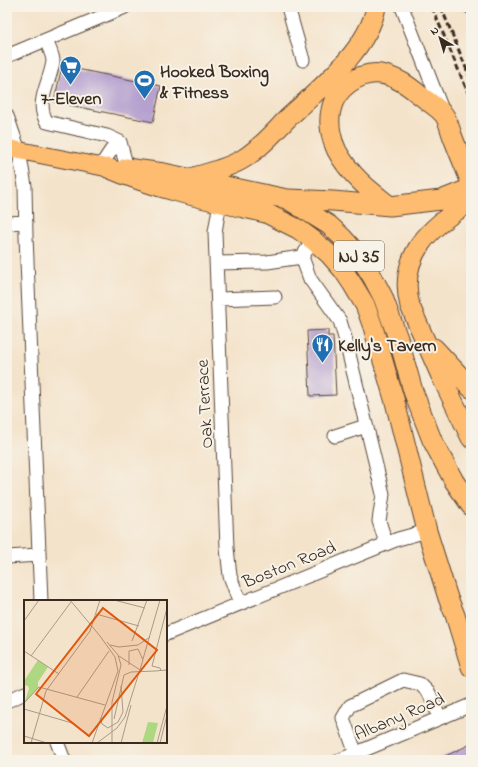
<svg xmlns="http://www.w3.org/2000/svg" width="478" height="767" font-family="'Indie Flower',sans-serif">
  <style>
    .building { fill: #b5a0cf }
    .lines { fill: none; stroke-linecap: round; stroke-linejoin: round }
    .minor-casing { stroke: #574638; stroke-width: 15 }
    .major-casing { stroke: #574638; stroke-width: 19 }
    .highway-casing { stroke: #574638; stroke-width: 21 }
    .minor { stroke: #fff; stroke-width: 13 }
    .major { stroke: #febc70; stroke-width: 17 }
    .highway { stroke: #febc70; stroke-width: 19 }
    .rail { stroke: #3b2a1e; stroke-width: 3; stroke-dasharray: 6 3; stroke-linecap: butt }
    .labels { text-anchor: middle; stroke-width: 4; stroke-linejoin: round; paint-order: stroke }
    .shield { fill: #f7f3e8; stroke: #73665b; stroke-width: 1 }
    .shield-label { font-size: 17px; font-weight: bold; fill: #3b2a1e }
    .poi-label { font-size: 18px; font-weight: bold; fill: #3b2a1e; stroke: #f7f3e8; text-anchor: start }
    .street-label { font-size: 18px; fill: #3b2a1e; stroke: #f7f3e8 }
    .inset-road { fill: none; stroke: #aa9986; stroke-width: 1 }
    .view { fill: #df570d; fill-opacity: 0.15; stroke: #df570d; stroke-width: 2 }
    .inset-edge { fill: none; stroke: #3b2a1e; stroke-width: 2 }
  </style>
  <rect width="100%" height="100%" fill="#f7f3e8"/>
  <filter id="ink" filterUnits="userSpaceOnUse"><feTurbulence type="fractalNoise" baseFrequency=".025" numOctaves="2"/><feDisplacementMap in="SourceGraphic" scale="8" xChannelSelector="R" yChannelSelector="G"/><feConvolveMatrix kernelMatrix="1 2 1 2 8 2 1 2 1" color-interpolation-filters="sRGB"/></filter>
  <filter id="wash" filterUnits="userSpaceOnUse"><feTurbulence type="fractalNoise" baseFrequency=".012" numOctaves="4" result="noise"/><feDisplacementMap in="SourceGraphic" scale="16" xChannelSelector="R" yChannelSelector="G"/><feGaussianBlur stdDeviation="0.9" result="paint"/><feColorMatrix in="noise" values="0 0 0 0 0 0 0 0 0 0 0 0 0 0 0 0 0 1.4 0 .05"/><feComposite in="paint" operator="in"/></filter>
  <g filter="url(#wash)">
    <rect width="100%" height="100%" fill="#f4e3cb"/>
    <g id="blocks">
      <!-- building -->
      <path class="building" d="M62 66 161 86 153 122 54 102Z
        M328 330V336H333L336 395 310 396 307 331Z
        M471 744V760H437Z"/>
    </g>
  </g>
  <g filter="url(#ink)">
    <use href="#blocks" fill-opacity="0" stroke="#574638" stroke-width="1"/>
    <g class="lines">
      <defs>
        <path id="minor" d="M288 7 303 60
          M402 7 443 112
          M470 7 471 8
          M46 40C48 46 53 55 53 61 51 81 34 103 47 122L107 136 120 142
          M7 56 125 7
          M7 116 19 151 25 186 26 236 41 601
          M100 167 112 149 120 142 127 168
          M220 202 215 232 227 548 230 576 240 603
          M7 223 26 222
          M302 257 310 279 340 321 345 338 383 494 379 521 386 543
          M217 263 267 262 302 257 313 240
          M218 299 275 297
          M335 436 366 426
          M7 557 39 555
          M166 634 398 539 427 531
          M7 701 25 693
          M57 742 64 760
          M356 754 343 718 350 706 403 680 420 684 429 693 440 718
          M340 760 471 705"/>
        <path id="major" d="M7 148 108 168"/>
        <path id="highway" d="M108 168C159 190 213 201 266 213L298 229 313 240 329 254 343 270 353 285 365 305 373 327 395 402 427 531 448 598 455 615 471 667
          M126 168 164 173 287 199 329 225 343 238 359 256 373 278 383 297 399 341 413 391 432 440 454 481 471 506
          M191 178C207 173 229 168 243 159 260 149 274 132 288 118 318 90 369 49 376 7
          M289 199 333 201 390 206 441 200 471 188
          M471 202C431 225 397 256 410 306L440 374 471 438
          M390 206C369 190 350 175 337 151 331 139 328 123 331 110 335 89 359 71 381 74 397 77 409 86 421 96 427 101 440 109 444 115 448 120 450 129 452 135 458 151 465 167 471 183
          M434 348 471 388"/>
      </defs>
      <!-- minor casing -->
      <use href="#minor" class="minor-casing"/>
      <!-- major casing -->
      <use href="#major" class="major-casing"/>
      <!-- highway casing -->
      <use href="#highway" class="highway-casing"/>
      <!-- minor -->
      <use href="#minor" class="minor"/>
      <!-- major -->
      <use href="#major" class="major"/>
      <!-- highway -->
      <use href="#highway" class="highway"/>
      <!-- rail -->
      <path class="rail" d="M432 7 471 100
        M441 7 471 80"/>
    </g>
  </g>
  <!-- icons -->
  <defs>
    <symbol id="supermarket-pin" viewBox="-11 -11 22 30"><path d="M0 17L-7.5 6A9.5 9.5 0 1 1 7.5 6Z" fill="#1f6fb2" stroke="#f7f3e8"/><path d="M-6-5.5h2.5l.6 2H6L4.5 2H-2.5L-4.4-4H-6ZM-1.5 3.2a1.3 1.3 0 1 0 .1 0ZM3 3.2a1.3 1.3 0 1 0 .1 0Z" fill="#fff"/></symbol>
    <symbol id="stadium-pin" viewBox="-11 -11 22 30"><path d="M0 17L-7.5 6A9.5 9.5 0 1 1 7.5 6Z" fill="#1f6fb2" stroke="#f7f3e8"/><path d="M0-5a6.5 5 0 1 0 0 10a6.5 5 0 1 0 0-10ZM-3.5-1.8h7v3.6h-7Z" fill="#fff"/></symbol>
    <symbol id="restaurant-pin" viewBox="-11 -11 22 30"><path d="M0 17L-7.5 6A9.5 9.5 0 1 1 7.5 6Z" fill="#1f6fb2" stroke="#f7f3e8"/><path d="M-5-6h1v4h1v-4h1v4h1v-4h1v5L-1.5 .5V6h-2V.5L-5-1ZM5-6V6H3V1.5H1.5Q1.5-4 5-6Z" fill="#fff"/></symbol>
  </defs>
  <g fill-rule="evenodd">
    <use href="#supermarket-pin" x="58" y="54" width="25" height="34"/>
    <use href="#stadium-pin" x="132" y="68" width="25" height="34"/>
    <use href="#restaurant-pin" x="310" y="332" width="25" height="34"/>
  </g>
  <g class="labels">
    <!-- shield labels -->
    <rect class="shield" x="334" y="241" width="50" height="30" rx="3"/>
    <g class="shield-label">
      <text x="359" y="262">NJ 35</text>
    </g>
    <!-- poi labels -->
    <g class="poi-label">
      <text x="160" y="77">Hooked Boxing<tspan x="160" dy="21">&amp; Fitness</tspan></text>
      <text x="71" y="104" text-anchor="middle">7-Eleven</text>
      <text x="338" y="351">Kelly's Tavern</text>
    </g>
    <!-- street labels -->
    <g class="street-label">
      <text transform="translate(204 404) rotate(-93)" y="6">Oak Terrace</text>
      <text transform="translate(289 564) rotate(-22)" y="6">Boston Road</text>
      <text transform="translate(399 716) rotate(-23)" y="6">Albany Road</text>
    </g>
  </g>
  <!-- overview -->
  <g transform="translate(24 600)">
    <rect width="143" height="143" fill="#f4e3cb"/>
    <path d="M14 60 24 67 14 82V88L0 104 5 89 4 86 0 85V81ZM124 122 134 123 129 143H118Z" fill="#aed782"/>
    <path class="inset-road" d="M46 0 76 36M90 0 121 8M72 14 115 26M0 21 15 0M108 41 123 0M83 42 94 55 97 65 88 102V143M86 45 95 47 114 45 126 37M0 51 35 74M7 56 47 2M95 56 116 70M119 59 136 0M131 71 143 70M137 71 136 68 128 66 143 8M53 97 85 51M0 103 15 87 81 105M0 109 48 123M76 118 78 124 84 128 94 122 99 112 97 86M90 119 100 75 107 72 131 71M0 136 23 143M7 143 22 91 66 31 76 0M68 143 94 71 91 57 76 36M73 143 93 128 101 117 119 60 114 49 105 51V65M97 143 107 105M133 143 143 106M136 143 143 115"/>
    <path class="view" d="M79 8 133 50 65 136 12 94Z"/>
    <rect width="143" height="143" class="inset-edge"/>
  </g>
  <!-- margin -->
  <rect width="478" height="767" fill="none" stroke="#f7f3e8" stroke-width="24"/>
  <!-- north arrow -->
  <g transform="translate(440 38) rotate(322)" stroke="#f7f3e8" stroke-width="3" paint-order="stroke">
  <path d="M0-3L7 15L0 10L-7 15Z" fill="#3b2a1e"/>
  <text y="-6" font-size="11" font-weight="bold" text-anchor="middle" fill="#3b2a1e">N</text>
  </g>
</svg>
